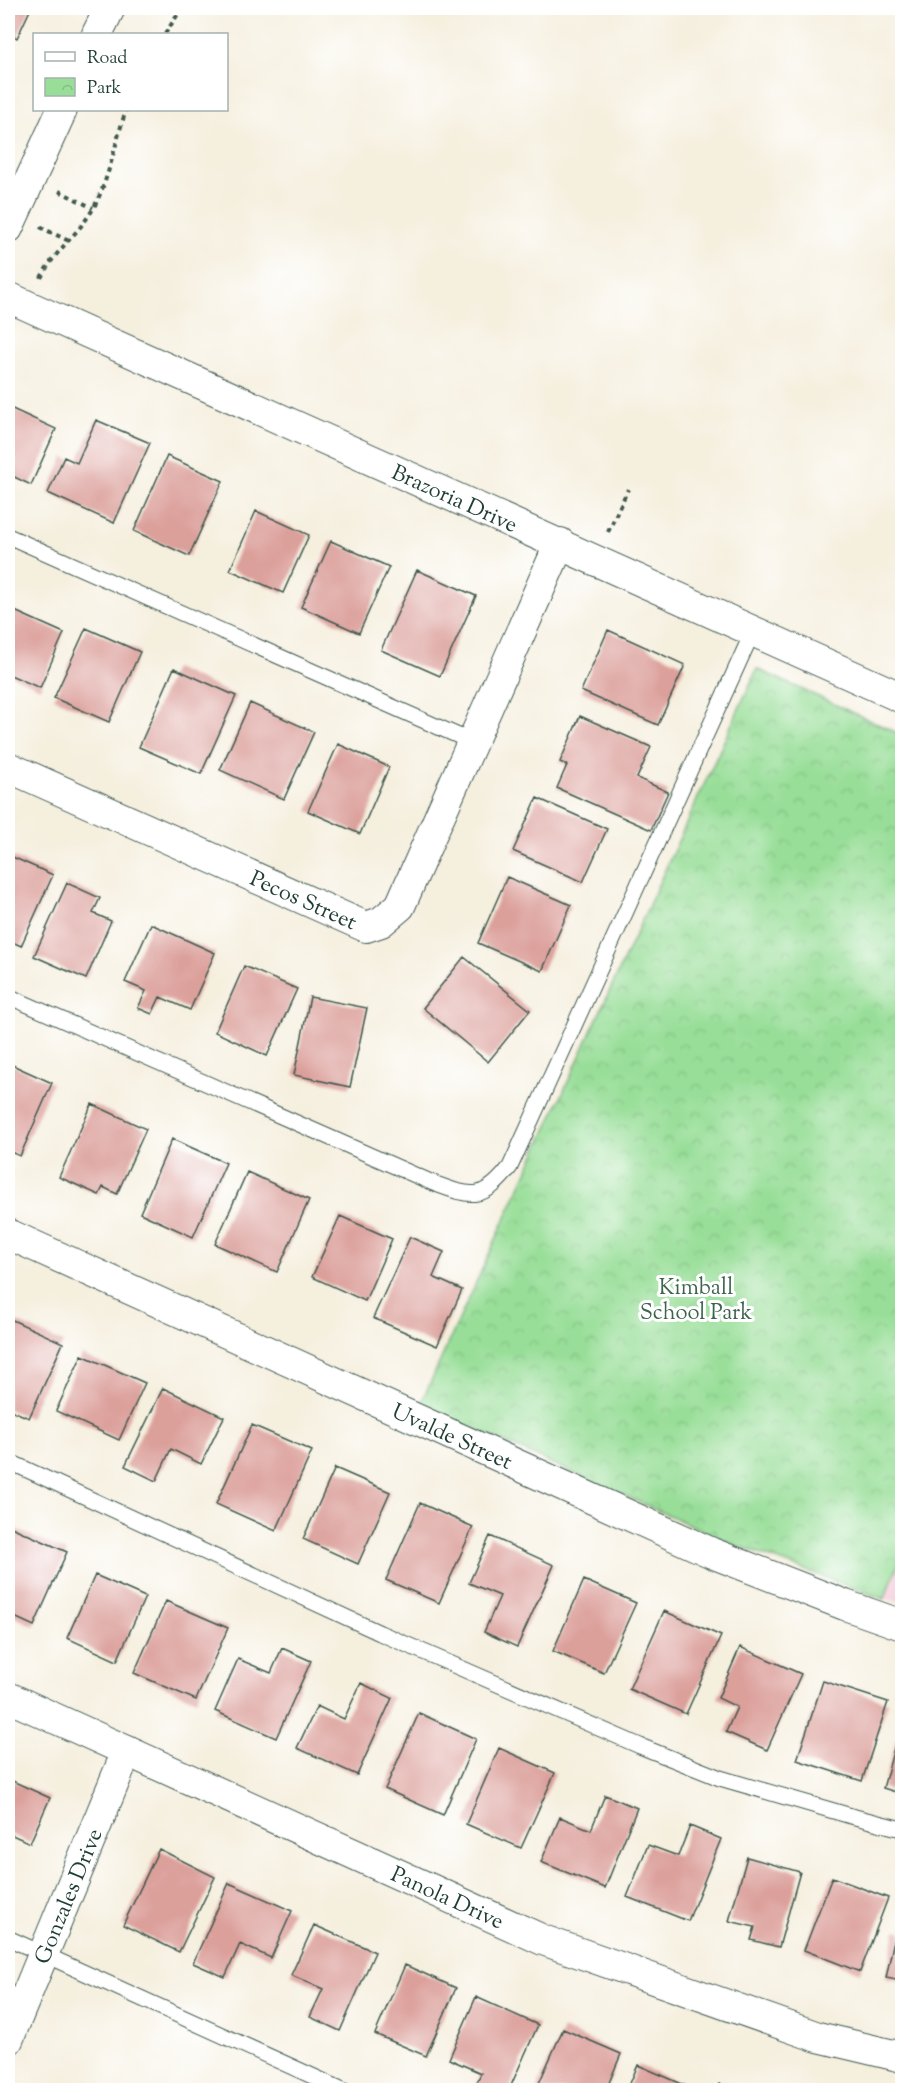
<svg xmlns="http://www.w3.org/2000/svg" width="910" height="2098" font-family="'Sorts Mill Goudy',serif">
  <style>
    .built { fill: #f4cfdd }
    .park { fill: url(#park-crowns); stroke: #5c8e66; stroke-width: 1.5 }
    .building { fill: #dca09b }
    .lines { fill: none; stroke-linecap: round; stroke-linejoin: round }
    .service-casing { stroke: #3f584e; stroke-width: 17 }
    .minor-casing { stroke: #3f584e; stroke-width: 32 }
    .path { stroke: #3f584e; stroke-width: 4; stroke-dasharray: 4.5 4.5; stroke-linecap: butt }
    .service { stroke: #fff; stroke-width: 15 }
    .minor { stroke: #fff; stroke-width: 30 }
    .labels { text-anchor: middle; stroke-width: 6; stroke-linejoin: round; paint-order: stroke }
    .street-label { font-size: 22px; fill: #1f3d34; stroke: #fff }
    .park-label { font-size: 22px; fill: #3d654d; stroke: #fff }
  </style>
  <defs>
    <pattern id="park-crowns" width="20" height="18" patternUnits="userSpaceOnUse" patternTransform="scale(1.5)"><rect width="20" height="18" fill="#98de98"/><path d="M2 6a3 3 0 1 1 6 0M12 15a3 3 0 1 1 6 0" fill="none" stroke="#83bf84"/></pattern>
  </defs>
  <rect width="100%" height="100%" fill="#fff"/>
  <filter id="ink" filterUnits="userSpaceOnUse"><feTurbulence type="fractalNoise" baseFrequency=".0167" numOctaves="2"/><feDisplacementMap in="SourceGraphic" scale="12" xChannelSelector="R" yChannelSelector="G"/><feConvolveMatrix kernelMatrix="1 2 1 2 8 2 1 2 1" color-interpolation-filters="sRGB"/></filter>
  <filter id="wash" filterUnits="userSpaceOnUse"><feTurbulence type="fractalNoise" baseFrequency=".008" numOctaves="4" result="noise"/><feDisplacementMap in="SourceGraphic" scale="24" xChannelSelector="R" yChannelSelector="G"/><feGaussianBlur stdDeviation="1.35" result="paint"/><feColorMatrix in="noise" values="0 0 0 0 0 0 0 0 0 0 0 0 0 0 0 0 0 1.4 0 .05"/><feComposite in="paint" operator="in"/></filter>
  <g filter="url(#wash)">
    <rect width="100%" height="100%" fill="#f5efde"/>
    <!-- built -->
    <path class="built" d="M902 1556V1602L884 1599Z"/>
    <!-- park -->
    <path class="park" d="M757 669 902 735V1556L884 1599 738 1546 420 1405Z"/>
    <g id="blocks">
      <!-- building -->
      <path class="building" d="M8 8H31L17 38 8 33Z
        M8 407 56 429 31 485 8 474Z
        M96 420 150 443 114 523 48 493 64 457 77 463Z
        M167 456 223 481 189 556 134 531Z
        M256 511 309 535 283 593 230 570Z
        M331 541 389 567 359 633 301 607Z
        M417 570 476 596 440 676 381 650Z
        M8 608 64 633 40 688 8 674Z
        M86 628 140 652 109 722 54 698Z
        M608 630 685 665 658 725 581 691Z
        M174 668 236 696 201 774 139 747Z
        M250 703 314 732 284 799 220 770Z
        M580 716 651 747 637 778 668 792 651 830 557 788 567 765 560 762Z
        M338 744 389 767 360 834 308 811Z
        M537 798 607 829 583 882 513 851Z
        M8 855 53 875 21 946 8 940Z
        M507 877 571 905 542 971 478 943Z
        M67 883 100 898 93 913 111 921 86 979 34 956Z
        M151 924 215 953 190 1010 160 997 152 1014 138 1008 146 991 125 982Z
        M464 957 530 1010 488 1062 423 1008Z
        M244 966 297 989 267 1056 215 1032Z
        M310 997 367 1008 350 1087 294 1075Z
        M8 1063 52 1083 20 1156 8 1151Z
        M92 1104 146 1129 117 1194 103 1187 99 1195 59 1177Z
        M172 1139 226 1163 193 1237 140 1213Z
        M247 1172 309 1200 277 1272 215 1244Z
        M340 1216 392 1239 365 1301 312 1277Z
        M410 1237 444 1252 433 1277 462 1290 437 1346 373 1318Z
        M8 1318 63 1343 29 1418 8 1409Z
        M82 1355 145 1383 119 1440 56 1411Z
        M163 1388 224 1417 201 1464 171 1449 156 1481 125 1466Z
        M252 1425 312 1451 276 1531 216 1504Z
        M335 1468 390 1492 358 1564 303 1539Z
        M420 1503 473 1527 439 1603 386 1580Z
        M9 1526 67 1552 34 1626 8 1614Z
        M490 1536 554 1565 517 1647 484 1632 500 1596 469 1583Z
        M95 1575 145 1597 117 1661 67 1638Z
        M584 1580 636 1603 604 1673 553 1651Z
        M166 1601 228 1628 196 1700 134 1673Z
        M664 1611 721 1636 686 1714 629 1689Z
        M740 1647 801 1674 767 1750 726 1732 737 1707 718 1698Z
        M282 1648 311 1661 276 1738 215 1711 238 1659 271 1673Z
        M823 1681 888 1702 862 1781 797 1760Z
        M361 1683 392 1698 357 1775 297 1748 317 1706 344 1719Z
        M419 1713 476 1739 443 1815 385 1789Z
        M902 1720V1794L883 1788Z
        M499 1748 555 1773 521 1848 466 1824Z
        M8 1779 50 1798 30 1843 10 1834 8 1838Z
        M605 1795 637 1808 605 1888 541 1862 560 1817 591 1830Z
        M690 1826 721 1839 688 1921 627 1897 648 1845 678 1856Z
        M159 1849 215 1877 179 1952 123 1925Z
        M747 1857 800 1872 779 1947 751 1940 755 1927 729 1921Z
        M832 1877 888 1898 860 1972 804 1950Z
        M229 1883 292 1911 271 1958 240 1944 225 1977 193 1963Z
        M314 1925 375 1952 340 2031 310 2017 323 1989 291 1975Z
        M896 1930 902 1931V1981L886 1978Z
        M405 1965 456 1988 426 2056 375 2034Z
        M476 1997 538 2025 509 2090H482L475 2087 481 2073 449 2059Z
        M563 2029 621 2054 606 2090H536Z
        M638 2065 696 2090H627Z
        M719 2084 736 2090H716Z"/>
    </g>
  </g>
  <g filter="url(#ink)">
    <use href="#blocks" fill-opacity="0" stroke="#3f584e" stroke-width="1.5"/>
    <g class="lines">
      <defs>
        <path id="service" d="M8 536 472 742
          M8 996 433 1183C471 1197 483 1202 510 1167L753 631
          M8 1461 380 1633 640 1746 720 1778 851 1816 902 1829
          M8 1938 343 2090"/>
        <g id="minor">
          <path d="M97 34 110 8"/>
          <path d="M8 228 62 110"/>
          <path id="s1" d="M8 297 902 698"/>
          <path id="s2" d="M8 767 366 927 381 922 400 906 560 543"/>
          <path id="s3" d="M8 1234 712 1553 845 1605 902 1625"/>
          <path id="s4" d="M8 1697 543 1940 818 2037 902 2057"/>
          <path id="s5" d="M8 2040 127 1751"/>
        </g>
      </defs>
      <!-- service casing -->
      <use href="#service" class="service-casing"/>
      <!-- minor casing -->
      <use href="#minor" class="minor-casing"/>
      <!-- path -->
      <path class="path" d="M165 34 182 8
        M59 191 93 208
        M40 227 69 241
        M41 278C54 251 80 233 94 207 109 179 116 140 126 110
        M608 532 628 489"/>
      <!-- service -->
      <use href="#service" class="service"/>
      <!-- minor -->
      <use href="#minor" class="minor"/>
    </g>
  </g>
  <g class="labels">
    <!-- street labels -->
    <g class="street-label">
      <text dy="8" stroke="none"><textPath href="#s1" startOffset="490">Brazoria Drive</textPath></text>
      <text dy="8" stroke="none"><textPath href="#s2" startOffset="324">Pecos Street</textPath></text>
      <text dy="8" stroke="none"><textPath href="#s3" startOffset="488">Uvalde Street</textPath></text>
      <text dy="8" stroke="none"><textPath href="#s5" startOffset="156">Gonzales Drive</textPath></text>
      <text dy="8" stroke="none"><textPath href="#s4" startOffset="483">Panola Drive</textPath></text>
    </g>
    <!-- park labels -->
    <g class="park-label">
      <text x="696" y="1294">Kimball<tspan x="696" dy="25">School Park</tspan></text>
    </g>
  </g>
  <!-- margin -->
  <rect width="910" height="2098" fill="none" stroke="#fff" stroke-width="30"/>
  <!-- legend -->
  <rect x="33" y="33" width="195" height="78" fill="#ffffff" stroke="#a5b1ae" stroke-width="1.5"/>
  <rect x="45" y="52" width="30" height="9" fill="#ffffff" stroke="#a5b1ae" stroke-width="1.5"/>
  <text x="87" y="63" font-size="18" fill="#1f3d34">Road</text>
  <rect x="45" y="78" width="30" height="18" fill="url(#park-crowns)" stroke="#a5b1ae" stroke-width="1.5"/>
  <text x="87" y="93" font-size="18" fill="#1f3d34">Park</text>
</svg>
